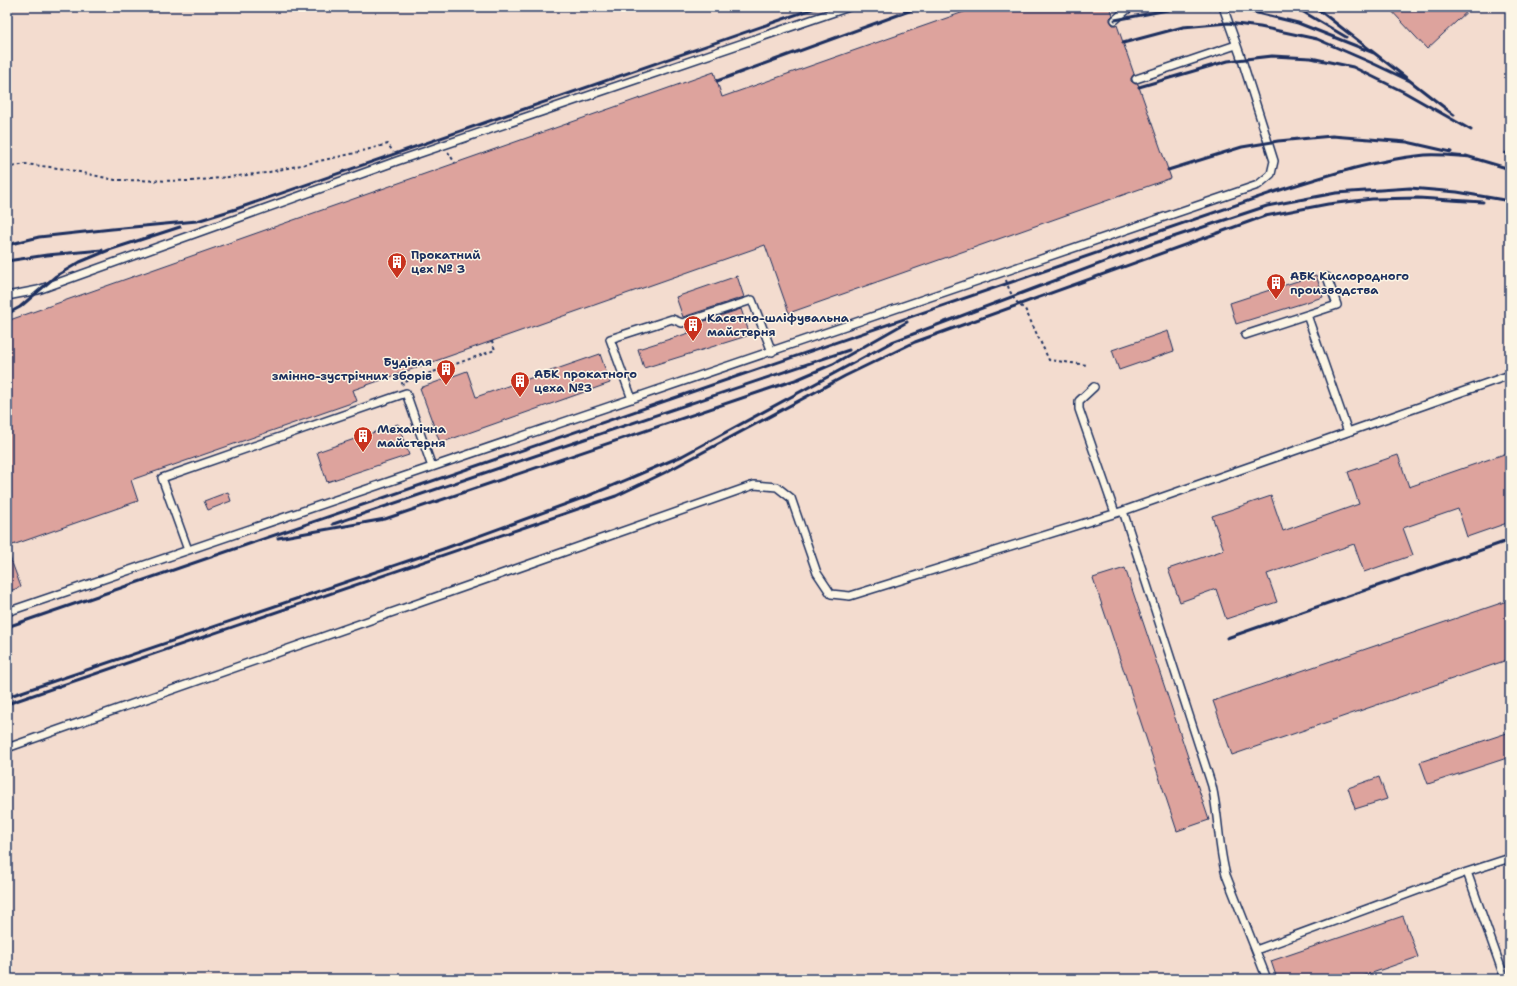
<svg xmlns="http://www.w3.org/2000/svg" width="1517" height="986" font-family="'Shantell Sans',sans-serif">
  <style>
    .built { fill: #f3dccf }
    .building { fill: #dda39d; stroke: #1b2f5e }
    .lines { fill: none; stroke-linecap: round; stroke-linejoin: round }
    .lane-casing { stroke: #1b2f5e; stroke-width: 10 }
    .path { stroke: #1b2f5e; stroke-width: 2; stroke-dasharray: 3 3; stroke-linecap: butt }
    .lane { stroke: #fcf5e5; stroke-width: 7 }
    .rail { stroke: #1b2f5e; stroke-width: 3 }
    .labels { text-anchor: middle; stroke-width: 3; stroke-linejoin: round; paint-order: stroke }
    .poi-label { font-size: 12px; font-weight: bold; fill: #1b2f5e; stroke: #fcf5e5; text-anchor: start }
  </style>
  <rect width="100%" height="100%" fill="#fcf5e5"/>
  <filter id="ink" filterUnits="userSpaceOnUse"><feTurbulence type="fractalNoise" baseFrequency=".025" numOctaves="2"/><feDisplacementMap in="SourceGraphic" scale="8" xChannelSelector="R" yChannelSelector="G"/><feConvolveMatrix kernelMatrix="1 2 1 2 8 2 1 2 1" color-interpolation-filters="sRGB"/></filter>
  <g filter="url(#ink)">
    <!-- built -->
    <path class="built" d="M7 7H1510V979H7Z"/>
    <!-- building -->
    <path class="building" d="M978 7H1110L1113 15 1110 18V21L1113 25H1117L1134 74 1131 78V81L1135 84H1138L1171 178 789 313 765 245 353 390 357 401 131 480 138 501 7 547V321L714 72 722 97Z
      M1388 7H1472L1427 49Z
      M1316 275 1323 297 1236 324 1230 303Z
      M737 276 744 297 683 317 676 297Z
      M741 309 750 335 644 368 638 349 689 333 686 327Z
      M1168 331 1174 351 1119 370 1112 350Z
      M600 354 610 383 440 443 420 388 467 371 476 397Z
      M398 424 409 455 327 482 317 452Z
      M1510 452V522L1467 537 1458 509 1403 528 1413 555 1364 572 1354 544 1267 574 1277 602 1226 619 1216 589 1180 602 1168 569 1224 550 1212 516 1271 496 1283 531 1359 504 1348 472 1398 455 1409 487Z
      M228 492 231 501 208 510 204 501Z
      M7 552H8L21 587 7 592Z
      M1125 568 1209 820 1177 831 1093 578Z
      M1510 600V659L1232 755 1213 701Z
      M1510 732V757L1428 784 1420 762Z
      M1379 777 1387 799 1355 809 1348 788Z
      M1403 916 1418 957 1355 979H1277L1271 961Z"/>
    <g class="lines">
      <defs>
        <path id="lane" d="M1115 20 1130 7
          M1136 79 1236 45
          M7 296 38 290 397 161 849 7
          M1307 315 1348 432
          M1245 335 1337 305 1327 277
          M1094 387 1079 401V409L1115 513
          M632 399 610 339 672 319 682 323 752 300 772 352
          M1123 511 1212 786C1219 816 1218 846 1226 875L1267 979
          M188 550 162 478 406 393 432 467
          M7 612 1258 185 1271 174 1274 161 1242 60 1223 7
          M7 748 754 485 777 487 791 498 817 573 831 594 850 596 1123 511 1510 375
          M1467 872 1505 979
          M1256 950 1467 872 1510 858"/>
      </defs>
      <!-- lane casing -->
      <use href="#lane" class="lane-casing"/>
      <!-- path -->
      <path class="path" d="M448 152 455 163
        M7 168 25 164 66 169 115 180 192 181 265 173 351 154 388 144 393 152
        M1006 280C1010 293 1014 302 1025 309L1049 360 1087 365
        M403 385 402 383 495 350 492 341"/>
      <!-- lane -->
      <use href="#lane" class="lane"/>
      <!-- rail -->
      <path class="rail" d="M1295 7 1346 37
        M1315 7 1454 115
        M1115 20 1178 8H1223L1249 11 1298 23 1374 53
        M1123 43 1183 27 1228 23 1260 27 1317 39 1372 63 1410 81
        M717 81 920 7
        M1139 87 1228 61 1272 56 1311 58 1353 67 1404 92 1471 130
        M1506 153 1510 155
        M1466 156 1510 169
        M1168 170 1242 147 1278 141 1332 136 1407 142 1451 152
        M7 245 39 237 112 229 197 221 236 209 818 7
        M7 261 47 255 102 250
        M7 314 20 307 56 276 80 262 109 250 180 227
        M333 524 849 350
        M278 538 385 519 798 379 833 364 907 322
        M7 627 1277 191C1325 176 1374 160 1425 155 1440 154 1455 156 1470 157
        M1227 638 1510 540
        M7 697 446 548 588 496 682 456 892 342 1152 244 1267 206 1336 193 1410 188 1457 192 1510 201
        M7 704 616 496 666 472 845 376 915 342 1265 216 1328 204 1372 199 1418 198 1483 202"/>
    </g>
  </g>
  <!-- icons -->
  <defs>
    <symbol id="building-pin" viewBox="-11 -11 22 30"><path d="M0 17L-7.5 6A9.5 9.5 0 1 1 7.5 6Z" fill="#c8321e" stroke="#fcf5e5"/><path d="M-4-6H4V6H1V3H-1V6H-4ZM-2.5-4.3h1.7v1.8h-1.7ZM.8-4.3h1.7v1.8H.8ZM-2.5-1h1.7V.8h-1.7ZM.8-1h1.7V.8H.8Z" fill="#fff"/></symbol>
  </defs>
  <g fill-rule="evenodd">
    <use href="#building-pin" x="386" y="251" width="22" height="30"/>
    <use href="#building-pin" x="1265" y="272" width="22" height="30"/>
    <use href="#building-pin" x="682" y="314" width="22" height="30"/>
    <use href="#building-pin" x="435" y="358" width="22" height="30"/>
    <use href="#building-pin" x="509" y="370" width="22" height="30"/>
    <use href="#building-pin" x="352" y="425" width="22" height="30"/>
  </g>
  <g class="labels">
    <!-- poi labels -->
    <g class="poi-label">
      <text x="411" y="259">Прокатний<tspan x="411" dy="14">цех № 3</tspan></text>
      <text x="1290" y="280">АБК Кислородного<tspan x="1290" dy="14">производства</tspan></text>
      <text x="707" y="322">Касетно-шліфувальна<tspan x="707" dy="14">майстерня</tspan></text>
      <text x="432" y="366" text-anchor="end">Будівля<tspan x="432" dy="14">змінно-зустрічних зборів</tspan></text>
      <text x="534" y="378">АБК прокатного<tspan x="534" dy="14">цеха №3</tspan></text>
      <text x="377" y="433">Механічна<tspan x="377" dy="14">майстерня</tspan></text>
    </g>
  </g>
  <!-- margin -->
  <rect width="1517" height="986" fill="none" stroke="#fcf5e5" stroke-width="24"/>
  <rect x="12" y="12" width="1493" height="962" fill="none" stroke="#1b2f5e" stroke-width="1.5" filter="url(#ink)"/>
</svg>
